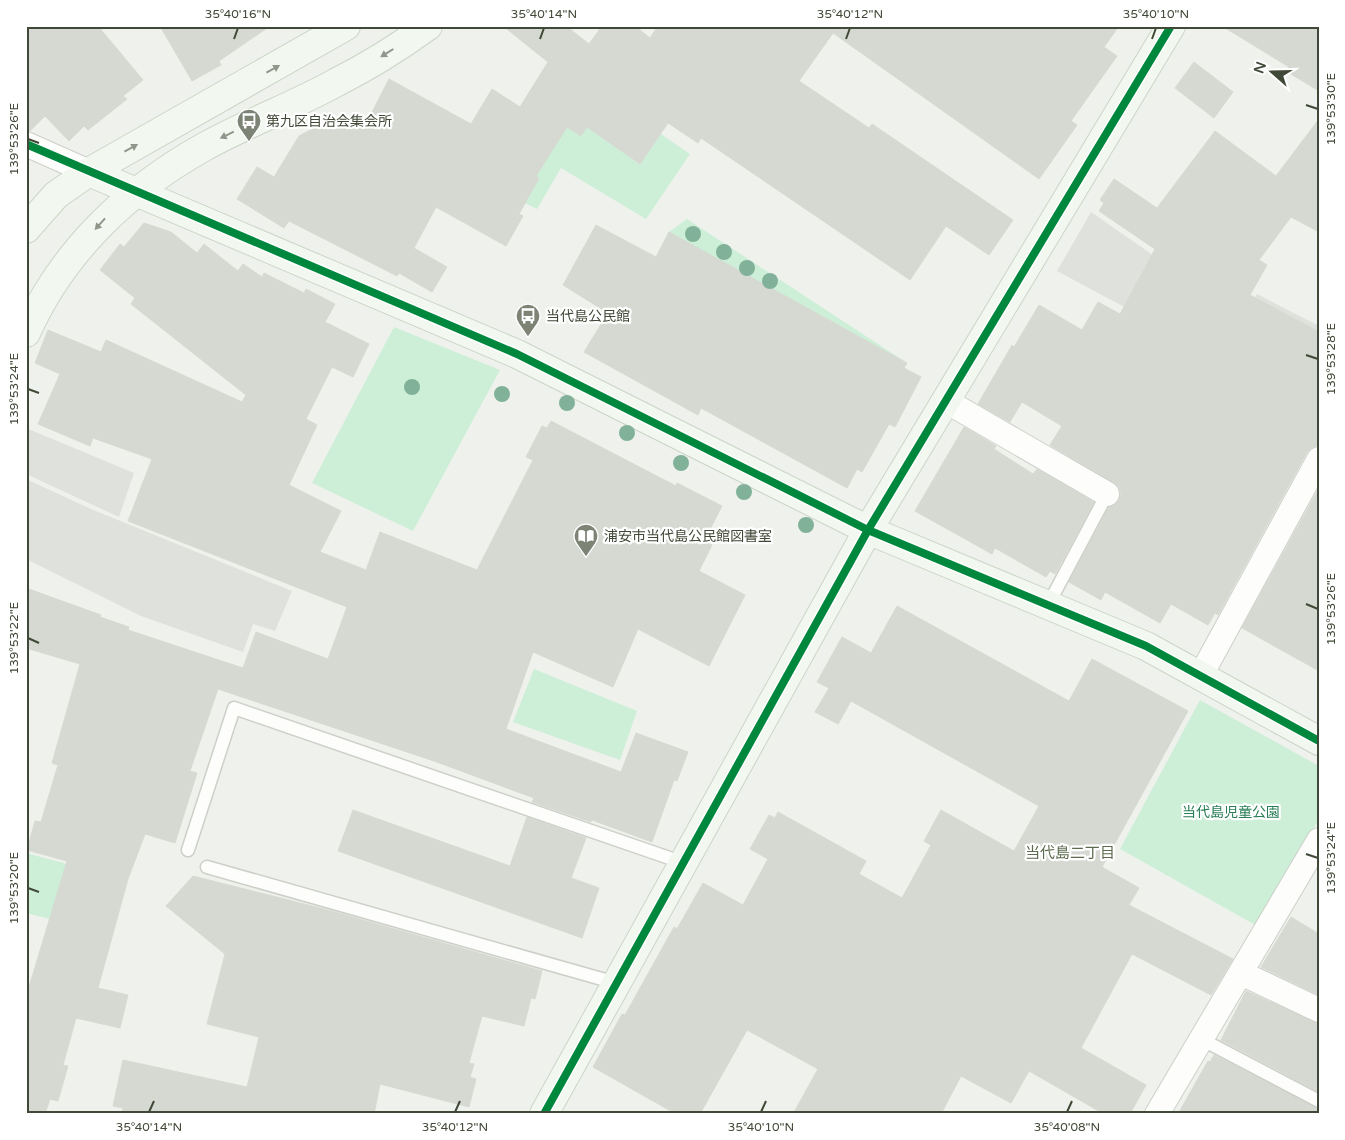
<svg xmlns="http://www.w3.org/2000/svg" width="1345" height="1140" font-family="'Varela Round','Noto Sans JP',sans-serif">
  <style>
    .green { fill: #cdeed7 }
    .parking { fill: #dfe1dc }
    .building { fill: #d5d9d1; stroke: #d6dad2 }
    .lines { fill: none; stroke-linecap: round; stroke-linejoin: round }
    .lane-casing { stroke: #cdd0c9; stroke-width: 15 }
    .street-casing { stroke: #cdd0c9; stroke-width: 26 }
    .secondary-casing { stroke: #ccd5c6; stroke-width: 30 }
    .lane { stroke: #fdfdfc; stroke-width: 12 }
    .street { stroke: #fdfdfc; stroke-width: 24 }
    .secondary { stroke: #f2f7ef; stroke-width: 28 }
    .cycleway-casing { stroke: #fff; stroke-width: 11 }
    .cycleway { stroke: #00873e; stroke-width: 8 }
    .tree { fill: #81b299 }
    .oneway { fill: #90978a }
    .ticks { fill: none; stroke: #404937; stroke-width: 2 }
    .labels { text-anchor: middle; stroke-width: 4.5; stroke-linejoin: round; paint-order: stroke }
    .poi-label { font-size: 14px; fill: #404937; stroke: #fff; text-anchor: start }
    .park-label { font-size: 14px; fill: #277e55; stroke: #fff }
    .neighbourhood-label { font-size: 15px; fill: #5d6c4e; stroke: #fff }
    .neatline { fill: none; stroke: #404937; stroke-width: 2 }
    .ticks-label { font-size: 12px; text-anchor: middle; fill: #404937 }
  </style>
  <rect width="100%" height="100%" fill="#eff2ec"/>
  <!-- green -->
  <path class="green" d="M596 113 638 119 617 148 639 164 661 134 690 154 646 219 561 168 537 209 525 203 539 178 530 173 567 127 581 136Z
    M687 219 907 363 669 232Z
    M394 327 500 370 413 531 312 483Z
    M534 669 637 711 620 760 513 722Z
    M1200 700 1319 766V819L1257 926 1120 849Z
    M26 853 82 868 73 898 57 894 50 919 26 913Z"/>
  <!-- parking -->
  <path class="parking" d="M1091 212 1183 276 1245 313 1257 294 1319 326V345L1292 397 1057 271Z
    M26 428 134 473 119 517 26 474Z
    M26 479 91 509 292 591 275 631 253 624 243 652 141 616 26 559Z"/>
  <!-- building -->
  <path class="building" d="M26 26H98L143 80 123 96 127 99 88 130 84 126 69 141 45 116 30 131H26Z
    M160 26H270L219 61 221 65 192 81Z
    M503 26H566L589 44 602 26H635L650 38 658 26H1119L1104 47 1117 56 1071 121 1077 125 1039 179 833 33 799 81 869 128 872 124 1013 220 989 255 946 226 910 280 701 138 698 143 668 123 640 164 587 127 581 136 567 127 536 176 539 178 519 214 523 216 506 246 436 207 414 248 447 267 432 292 399 273 397 276 289 221 284 228 237 199 257 167 274 177 299 136 333 118 366 124 389 79 471 124 492 89 520 107 548 62Z
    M1222 26H1319V91L1286 71 1289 67Z
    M1194 62 1233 92 1214 118 1175 88Z
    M1319 119V232L1291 217 1259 260 1267 265 1250 295 1319 332V445L1312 447 1307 452 1218 615 1215 613 1208 625 1171 604 1160 623 1105 592 1101 600 1069 582 1109 507 1119 500 1121 494 1119 487 1050 445 1062 426 1022 402 1010 422 978 404 1012 345 1014 347 1039 305 1082 330 1098 302 1120 314 1155 249 1099 211 1104 203 1100 200 1114 179 1157 208 1215 131 1276 176Z
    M144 223 171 232 197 253 204 244 238 271 243 264 262 277 264 273 304 293 306 289 335 304 325 322 369 344 353 377 332 367 306 419 317 425 289 485 341 511 320 552 366 570 380 532 477 570 533 460 526 457 542 426 547 428 551 421 676 486 677 483 722 506 704 541 712 545 699 571 745 595 709 666 638 629 613 687 533 652 506 729 621 772 636 733 688 752 677 781 674 780 652 842 592 820 591 822 532 802 534 798 434 761 218 689 190 771 197 773 175 843 145 834 128 879 98 988 128 995 120 1028 76 1018 63 1065 68 1066 58 1101 50 1099 45 1114H26V997L67 861 27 850 35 821 41 822 58 765 52 763 80 664 26 648V588L101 615 100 617 129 627 128 630 243 668 256 632 328 659 347 607 128 521 152 459 93 438 90 446 38 424 60 374 35 363 48 330 101 352 106 340 242 402 246 395 131 304 135 298 100 270 120 244 124 247Z
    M596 225 656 257 669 232 907 363 904 368 921 377 895 427 889 424 862 472 857 469 847 488 701 408 698 415 584 352 608 313 563 285Z
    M964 427 996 446 994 449 1033 474 1037 469 1094 502 1055 574 1050 571 1046 577 995 548 992 554 915 511Z
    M1319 488V671L1242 628Z
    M897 606 1069 701 1092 659 1188 711 1102 867 1139 888 1129 905 1233 959 1211 995 1132 954 1081 1048 1146 1085 1130 1114H1104L1029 1071 1011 1103 961 1076 941 1114H793L818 1069 747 1030 700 1114H676L593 1067 622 1014 625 1015 674 927 677 929 703 883 743 905 768 859 750 849 769 815 775 818 778 812 866 861 859 874 902 898 931 845 924 841 941 810 1014 851 1039 806 851 701 838 724 815 712 829 688 817 682 842 637 871 653Z
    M353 810 510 866 527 817 586 838 571 878 599 888 582 938 338 851Z
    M193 876 328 910 542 971 535 999 531 998 524 1026 482 1016 469 1063 474 1064 470 1077 476 1079 469 1107 380 1084 374 1114H122L123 1108 113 1106 123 1060 247 1087 259 1037 207 1024 225 954 166 906Z
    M1291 917 1319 934V995L1261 967Z
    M1246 991 1319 1024V1092L1221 1040Z
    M1214 1055 1319 1109V1114H1178L1208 1061 1210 1062Z"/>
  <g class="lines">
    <defs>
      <path id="lane" d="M1048 605 1107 494
        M188 850 234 708 684 863
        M207 867 616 983
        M1201 1039 1319 1101"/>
      <path id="street" d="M26 144 89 172
        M946 401 1107 494
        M1201 675 1319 459
        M1241 973 1319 1010
        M1157 1114 1319 840"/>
      <path id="secondary" d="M89 172 517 354 868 530 1146 646 1319 741
        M26 229 56 195 89 172 346 26
        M26 333C62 252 127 190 204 147 247 123 294 106 337 82 369 66 399 47 428 26
        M544 1114 868 530 1171 26"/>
    </defs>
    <!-- lane casing -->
    <use href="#lane" class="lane-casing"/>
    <!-- street casing -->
    <use href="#street" class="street-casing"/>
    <!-- secondary casing -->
    <use href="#secondary" class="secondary-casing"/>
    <!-- lane -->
    <use href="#lane" class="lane"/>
    <!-- street -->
    <use href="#street" class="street"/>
    <!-- secondary -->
    <use href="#secondary" class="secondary"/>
    <defs>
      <path id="cycleway" d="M26 144 517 354 868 530 1146 646 1319 741
        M544 1114 868 530 1171 26"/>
    </defs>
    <!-- cycleway casing -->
    <use href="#cycleway" class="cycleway-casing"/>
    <!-- cycleway -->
    <use href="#cycleway" class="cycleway"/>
  </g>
  <!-- trees -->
  <g class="tree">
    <circle cx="693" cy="234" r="8"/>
    <circle cx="724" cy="252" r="8"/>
    <circle cx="747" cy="268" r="8"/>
    <circle cx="770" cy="281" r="8"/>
    <circle cx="412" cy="387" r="8"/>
    <circle cx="502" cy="394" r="8"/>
    <circle cx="567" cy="403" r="8"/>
    <circle cx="627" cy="433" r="8"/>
    <circle cx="681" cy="463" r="8"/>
    <circle cx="744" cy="492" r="8"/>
    <circle cx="806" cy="525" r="8"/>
  </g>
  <!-- one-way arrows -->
  <defs><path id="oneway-solid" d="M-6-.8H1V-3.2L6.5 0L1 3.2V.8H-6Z" transform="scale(1.25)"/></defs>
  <g class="oneway">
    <use href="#oneway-solid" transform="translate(387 53) rotate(148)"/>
    <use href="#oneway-solid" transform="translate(273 69) rotate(-29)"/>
    <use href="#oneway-solid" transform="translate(227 135) rotate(154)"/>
    <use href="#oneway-solid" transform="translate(131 148) rotate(-29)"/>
    <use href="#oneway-solid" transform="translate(100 224) rotate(132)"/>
  </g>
  <!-- ticks -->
  <path class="ticks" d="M234 39 238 28M540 39 544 28M846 39 850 28M1152 39 1156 28M1306 105 1318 109M28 139 39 143M1306 355 1318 359M28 389 39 393M1306 604 1318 609M28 638 39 643M1306 854 1318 858M28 888 39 892M149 1112 154 1101M455 1112 460 1101M761 1112 766 1101M1067 1112 1072 1101"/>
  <!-- icons -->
  <defs>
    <symbol id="bus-pin" viewBox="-11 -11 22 30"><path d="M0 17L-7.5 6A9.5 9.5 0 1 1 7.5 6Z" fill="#7d8476" stroke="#fff"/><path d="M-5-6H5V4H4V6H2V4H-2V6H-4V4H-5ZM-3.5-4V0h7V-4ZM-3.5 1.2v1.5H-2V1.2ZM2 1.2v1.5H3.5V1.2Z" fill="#fff"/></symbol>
    <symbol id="library-pin" viewBox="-11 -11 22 30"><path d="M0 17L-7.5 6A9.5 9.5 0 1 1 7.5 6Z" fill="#7d8476" stroke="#fff"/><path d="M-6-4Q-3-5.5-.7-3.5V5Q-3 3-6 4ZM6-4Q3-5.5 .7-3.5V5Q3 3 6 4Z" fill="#fff"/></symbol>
  </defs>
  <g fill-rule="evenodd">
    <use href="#bus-pin" x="235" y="107" width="28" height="38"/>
    <use href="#bus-pin" x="514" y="302" width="28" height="38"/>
    <use href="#library-pin" x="572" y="522" width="28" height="38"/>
  </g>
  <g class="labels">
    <!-- poi labels -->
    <g class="poi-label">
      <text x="266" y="126">第九区自治会集会所</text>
      <text x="546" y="321">当代島公民館</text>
      <text x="604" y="541">浦安市当代島公民館図書室</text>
    </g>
    <!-- park labels -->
    <g class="park-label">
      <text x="1231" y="817">当代島児童公園</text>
    </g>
    <!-- neighbourhood labels -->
    <g class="neighbourhood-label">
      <text x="1070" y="858">当代島二丁目</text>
    </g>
  </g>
  <!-- border -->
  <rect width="1345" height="1140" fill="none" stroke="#ffffff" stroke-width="55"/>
  <!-- north arrow -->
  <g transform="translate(1272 72) rotate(290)" stroke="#ffffff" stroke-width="4" paint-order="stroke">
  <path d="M0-4L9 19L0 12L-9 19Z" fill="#404937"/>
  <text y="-8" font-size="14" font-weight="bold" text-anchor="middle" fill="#404937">N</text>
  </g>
  <rect x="28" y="28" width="1290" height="1084" class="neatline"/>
  <g class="ticks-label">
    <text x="238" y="18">35°40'16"N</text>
    <text x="544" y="18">35°40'14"N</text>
    <text x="850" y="18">35°40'12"N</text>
    <text x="1156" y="18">35°40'10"N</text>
    <text transform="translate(1331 109) rotate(-90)" y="4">139°53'30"E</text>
    <text transform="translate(14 139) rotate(-90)" y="4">139°53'26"E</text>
    <text transform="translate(1331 359) rotate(-90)" y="4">139°53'28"E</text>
    <text transform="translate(14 389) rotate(-90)" y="4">139°53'24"E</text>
    <text transform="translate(1331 609) rotate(-90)" y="4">139°53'26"E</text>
    <text transform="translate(14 638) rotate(-90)" y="4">139°53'22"E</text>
    <text transform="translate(1331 858) rotate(-90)" y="4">139°53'24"E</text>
    <text transform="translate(14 888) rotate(-90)" y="4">139°53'20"E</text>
    <text x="149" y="1131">35°40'14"N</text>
    <text x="455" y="1131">35°40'12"N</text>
    <text x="761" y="1131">35°40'10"N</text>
    <text x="1067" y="1131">35°40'08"N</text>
  </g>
</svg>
